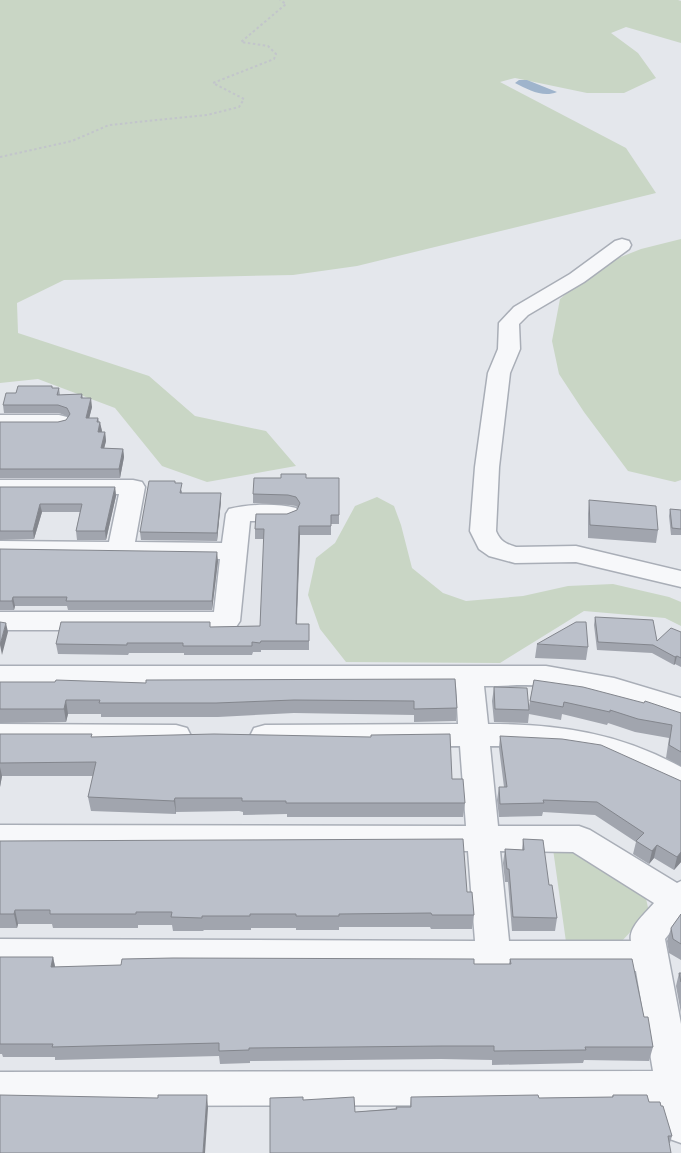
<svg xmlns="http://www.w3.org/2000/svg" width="681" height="1153" font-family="Arial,sans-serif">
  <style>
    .green { fill: #c9d6c5 }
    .water { fill: #9fb4cc }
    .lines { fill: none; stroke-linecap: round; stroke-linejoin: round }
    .minor-casing { stroke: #a9aeb7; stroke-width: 3 }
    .path { stroke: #c2c5cb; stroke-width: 2; stroke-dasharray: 2.5 2.5; stroke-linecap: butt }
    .minor { fill: #f7f8fa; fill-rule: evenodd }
    .wall { fill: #a1a5ae }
    .shaded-wall { fill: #83868d }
    .building { fill: #bbc0ca; stroke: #83868d }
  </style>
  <rect width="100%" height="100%" fill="#e4e7ec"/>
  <!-- green -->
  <path class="green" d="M0 0H678L681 1V43L626 27 611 33 638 53 656 78 624 93H587L515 78 500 82 626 148 656 193 357 266 293 275 64 280 17 303 18 333 149 376 195 416 266 431 296 466 207 482 162 466 115 408 38 379 0 383Z
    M681 239V480L675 482 628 471 584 412 559 374 552 341 560 299 598 266 641 249Z
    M377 497 394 506 401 525 412 568 443 593 466 601 523 596 568 586 613 584 669 597 681 602V626L665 618 584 611 500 663 346 662 320 629 308 595 316 558 335 543 355 506Z
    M553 849H576L645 894 649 912 621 942H566Z"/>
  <!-- water -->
  <path class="water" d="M519 80H527L557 92C543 98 529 90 515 83Z"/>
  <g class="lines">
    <defs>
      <path id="minor" d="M622 239 629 241 631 245 629 249 584 282 528 315 519 324 520 349 510 373 499 467 496 531C500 541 506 544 516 547L576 546 681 571V587L576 562 515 563 489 556 479 549 470 531 475 467 488 373 498 349 499 323 514 307 570 274 615 241Z
        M0 415H59L67 417 70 422 67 427 59 429H0Z
        M0 480H133L142 482 145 487 135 542 222 543 226 514 229 509C249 504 276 503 296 508L299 513 296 518 287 521H250L240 621 236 627 226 630H0V612H214L220 559 0 557V541L109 542 119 494H0Z
        M0 666H546L614 678 681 698V719C637 706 593 690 546 686 526 684 505 686 484 686L488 724C558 724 619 733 681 767V793C665 788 652 777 636 771 589 750 541 746 490 746L498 826H579L590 830 677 883 681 881V919L665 939 681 1024V1143L667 1138 662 1125 658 1105 0 1106V1072L653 1071 636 971 0 969V939L475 941 468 851H0V825L466 826 460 746 265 747 254 744 250 736 254 728 265 725 458 724 456 686H0ZM500 851 573 852 654 903C646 913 628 927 631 941H509Z
        M0 724 176 725 187 728 191 736 187 744 176 747 0 746Z"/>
    </defs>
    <!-- minor casing -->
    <use href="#minor" class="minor-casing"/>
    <!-- path -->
    <path class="path" d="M0 157 72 141 109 125 207 115 239 107 244 99 213 83 274 59 276 54 268 46 241 42 286 4 280 0"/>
    <!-- minor -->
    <use href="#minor" class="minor"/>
  </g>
  <!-- wall -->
  <path class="wall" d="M52 388H59L60 395 82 394 83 398 92 407 89 418H98L102 431 101 432H105L106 441 104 448 123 449 124 457 120 478H0V422H58L66 420 69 417 59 413H4L3 405 16 393Z
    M306 478H339V524H331V535H300L297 624 309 633V650H261V652H253L252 655H184V653H129L128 655 58 654 56 644 210 622V627L260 626 264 539H255V529L287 514 297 510 298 508 296 506 289 505 253 503V494Z
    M175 483 182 491V493L221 501 217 541 141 540 140 532Z
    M0 487H115L116 496 106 540H77L76 531 80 512H42L34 539 0 540Z
    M589 500 658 530 656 543 588 538V514Z
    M670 509 681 510V535H671L669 516Z
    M0 549 218 561 212 610H68L67 606H15L14 610H0Z
    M595 617 657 641 681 632V667L675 664 674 665 652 653 597 650 594 625Z
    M537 644 588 647 586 660 535 658Z
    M455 679 457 708 456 721 414 722V715L294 713 218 717H101V714H68L66 722 0 723V682L146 683Z
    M534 680 681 713V766L666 758 669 738 635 732 608 723 607 725 562 714 561 720 529 714 528 723 494 722 492 701 494 687 529 706Z
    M0 734 92 737 452 779 465 803 463 817H287V814L243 815V812L239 811 176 812V814L91 811 88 797 93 776H2L0 787Z
    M500 736 681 781V862L674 870 654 858 649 864 633 854 636 842 595 815 543 812 542 816 499 817 497 800 499 787H504L499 748Z
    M523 839 549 885 557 918 555 931H512L508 882H505L503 863 505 849 522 850Z
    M0 841 467 892 474 915 472 929H431L430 927H339V930H296V928H251V930H204L203 931H173L172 925H138V928H53L52 924H18L17 928H0Z
    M681 914V960L669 953 667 941 671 928Z
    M0 957H53L55 967 509 964 510 959 644 1017 653 1047 649 1061 584 1060 583 1063 492 1065V1060L441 1059 250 1061V1063L220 1064 219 1056 55 1060V1057H3L2 1054H0Z
    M679 973H681V1013L676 986Z
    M613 1095 661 1106 672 1136 670 1143 270 1153 303 1100 355 1112 410 1107 411 1097 539 1098 612 1097Z"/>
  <!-- shaded-wall -->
  <path class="shaded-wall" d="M91 398 92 407 87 427 86 418Z
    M100 422 102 431 99 441 98 432Z
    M105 432 106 441 102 457 101 448Z
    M123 449 124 457 120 478 119 469Z
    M115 487 116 496 106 540 105 531Z
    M221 493V501L217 541V533Z
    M40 504 42 512 34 539 33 531Z
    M299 526 300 535 296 633V624Z
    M217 552 218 561 212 610V601Z
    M13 597 15 606 14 610 12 601Z
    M6 623 8 632 2 655 0 645Z
    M677 656 675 664 674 665 675 657Z
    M66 700 68 714 66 722 64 709Z
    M0 767 2 776 0 787Z
    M175 798 176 812V814L174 801Z
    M657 845 654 858 649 864 652 851Z
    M681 852V862L674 870 677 857Z
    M15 910 18 924 17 928 14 914Z
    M53 957 56 971 51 967Z
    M207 1095 208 1108 205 1153H203Z"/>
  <!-- building -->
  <path class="building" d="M18 386H52V388H59L57 395 82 394 81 398H91L86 418H98L97 422H100L98 432H105L101 448 123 449 119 469H0V422H58L66 420 70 414 67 408 58 405H3L6 393H16Z
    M281 474H306V478H339V515H331V526H299L296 624H309V641H261L260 643 252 642V646H183V643H127V645L56 644 61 622H210V627L260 626 264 529H255L256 514H287L297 510 300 503 296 497 288 495 253 494 254 478H281Z
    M149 481H175V483H182L180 493H221L217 533 140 532Z
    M0 487H115L105 531H76L82 504H40L33 531H0Z
    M589 500 656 506 658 530 590 525Z
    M670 509 681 510V529L672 528Z
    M0 549 217 552 212 601H66L67 597H13L12 601H0Z
    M595 617 653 620 657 641 671 628 681 632V658L677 656 675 657 653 645 598 642Z
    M0 622 6 623 0 645Z
    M576 622H586L588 647 537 644Z
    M455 679 457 708 414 709V701L294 700 216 703H99L100 700H66L64 709H0V682H55L56 680 146 683V680Z
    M534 680 583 687 644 703 645 701 681 713V752L669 745 672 725 638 719 610 710V712L564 702 563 707 530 701Z
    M494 687 527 688 529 710 495 709Z
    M0 734H92L91 737 214 734 371 737V735L450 734 452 779H463L465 803H286V801H242V798H175L174 801 88 797 96 762 0 763Z
    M500 736 562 739 601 745 681 781V852L677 857 657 845 652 851 636 841 644 833 597 802 543 800 544 803 500 804 499 787H507Z
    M463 839 467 892H472L474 915H432L431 913 339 914V916H296V914H250V916H202V918L171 917 172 912H136V914H50V910H15L14 914H0V841Z
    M523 839 543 840 549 885H552L557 918 513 917 509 869H507L505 849 524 850Z
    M681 914V944L673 939 671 928Z
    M0 957H53L51 967 121 965 122 959 173 958 474 959V964H511L510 959H632L644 1017H648L653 1047H585L586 1050 494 1051V1046H442L249 1048V1050L219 1051V1043L52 1047 53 1044H0Z
    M679 973H681V982Z
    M0 1095 158 1098V1095H207L203 1153H0Z
    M538 1095 539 1098 613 1097V1095H647L649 1102H660L661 1106H663L672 1136H668L671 1153H270V1098L303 1097V1100L354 1097 355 1112 397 1109 396 1107H411V1097Z"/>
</svg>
